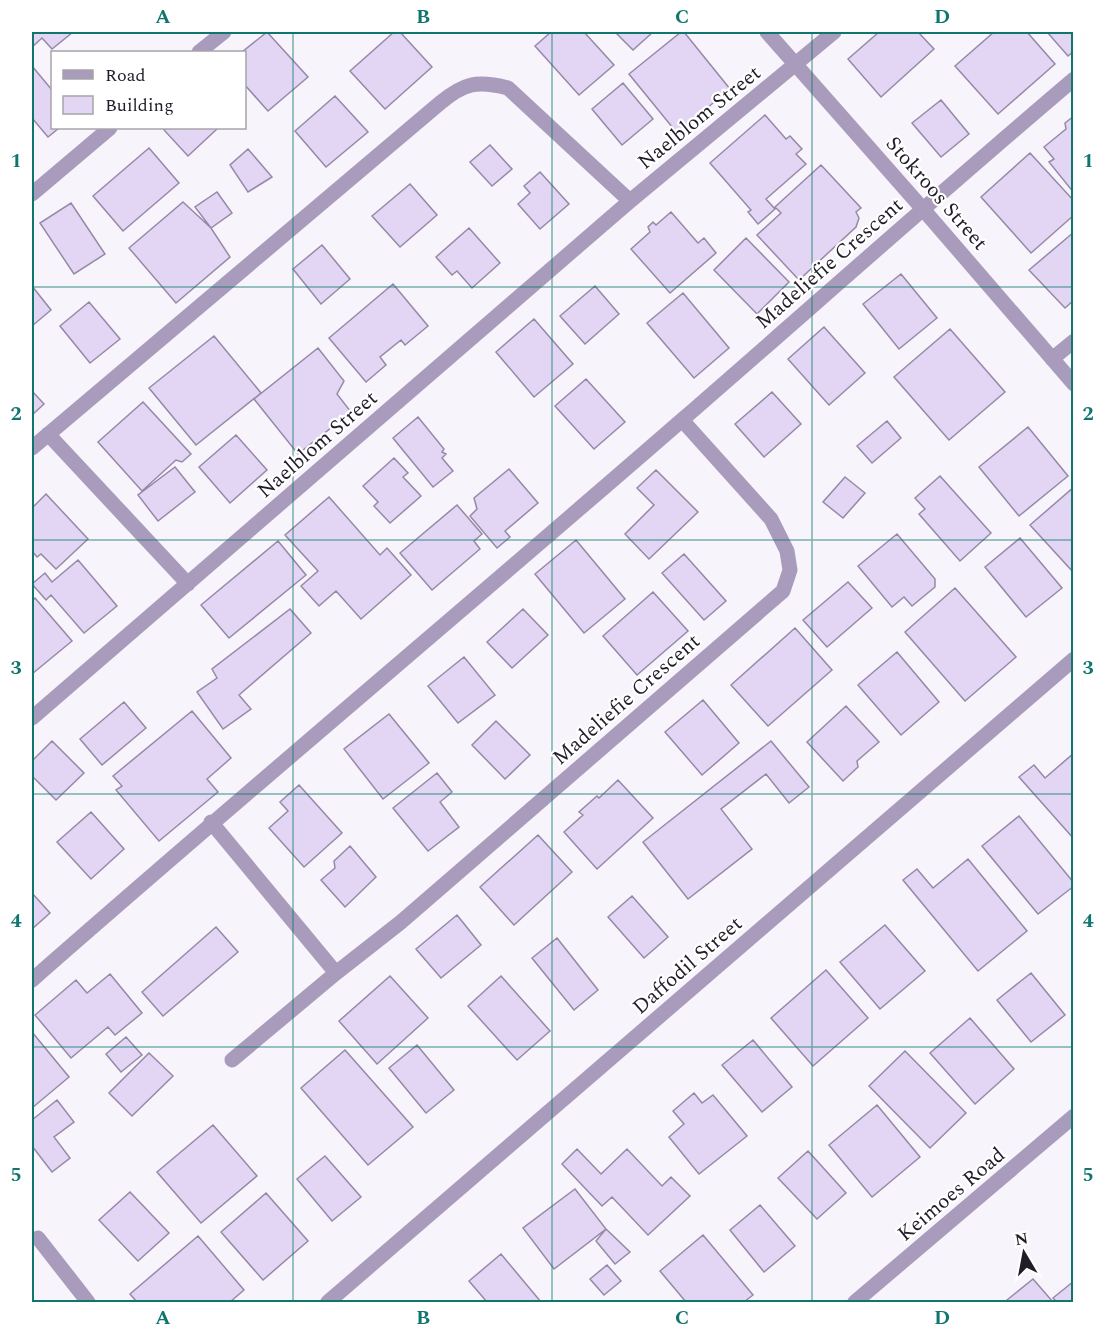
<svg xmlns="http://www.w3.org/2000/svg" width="1105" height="1334" font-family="Spectral,serif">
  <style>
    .building { fill: #e3d6f4; stroke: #9689a7; stroke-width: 1.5 }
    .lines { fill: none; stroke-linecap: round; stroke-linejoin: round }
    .minor { stroke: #a99bbb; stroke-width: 15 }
    .tertiary { stroke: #a99bbb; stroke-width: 15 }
    .grid { fill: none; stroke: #0f766e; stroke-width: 1.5; stroke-opacity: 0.55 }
    .labels { text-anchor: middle; stroke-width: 4.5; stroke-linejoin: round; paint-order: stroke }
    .street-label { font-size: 21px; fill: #211c27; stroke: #fff }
    .neatline { fill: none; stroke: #0f766e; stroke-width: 2 }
    .grid-label { font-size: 20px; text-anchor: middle; font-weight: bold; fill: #0f766e }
  </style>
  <rect width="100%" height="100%" fill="#f7f4fb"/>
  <!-- building -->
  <path class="building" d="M32 32H73L52 49 42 38 32 47Z
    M267 32 308 77 268 111 244 84V52H242Z
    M394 32H400L432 67 385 109 350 71Z
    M551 32H584L614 65 579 95 535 46Z
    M615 32H653L633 50Z
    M681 32H684L730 89 677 133 629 74Z
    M879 32H918L934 49 881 97 848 59Z
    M994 32H1027L1055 64 998 114 955 66Z
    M1047 32H1074V51L1068 56Z
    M32 66 52 90V128H59L48 137 32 118Z
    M623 83 653 119 622 145 592 109Z
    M335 96 368 132 326 167 295 131Z
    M941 100 969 134 941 157 912 123Z
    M765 115 786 139 790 136 802 149 796 154 806 164 766 199 775 209 758 224 748 212 751 210 710 163Z
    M1074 116V193L1049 162 1054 159 1044 147 1066 129 1065 123Z
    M167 128H218L188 156 164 130Z
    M490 145 512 169 492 186 470 162Z
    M149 148 179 183 123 231 93 196Z
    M248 149 272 177 248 192 230 165Z
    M1030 153 1074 201V215L1031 253 981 197Z
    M821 165 861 208 856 212 859 218 856 227 799 280 757 235 781 213 775 207Z
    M540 172 569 204 540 229 518 204 530 193 524 186Z
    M410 184 437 215 400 247 372 216Z
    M217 192 232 213 211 228 195 207Z
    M183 202 211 228 230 257 176 303 129 248Z
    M71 203 105 254 74 274 40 223Z
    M671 212 698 243 704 238 716 253 670 293 631 249 650 232 648 227 653 222 656 225Z
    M469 228 500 263 472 288 457 271 452 275 436 257Z
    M1074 232V300L1065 308 1029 270Z
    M746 238 789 282 757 314 714 270Z
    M322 245 350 279 321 304 293 269Z
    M901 274 937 318 899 349 863 304Z
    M393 284 428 326 405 345 401 340 380 357 386 365 366 382 329 338Z
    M32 286 51 310 32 326Z
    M595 286 619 314 585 344 560 316Z
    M683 293 729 348 694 378 647 323Z
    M89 302 120 339 90 363 60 326Z
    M534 319 573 364 534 397 496 352Z
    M824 327 865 373 829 405 788 359Z
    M950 329 1005 392 949 440 894 377Z
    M214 336 261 393 196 445 149 388Z
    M318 348 344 381 337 394 351 412 298 454 254 399Z
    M586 379 625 422 594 449 555 406Z
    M32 391 44 404 32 415Z
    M772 392 801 424 764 457 735 424Z
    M143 402 191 454 182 462 176 460 142 491 98 442Z
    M418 417 444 449 442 452 446 454 442 458 453 471 433 487 393 438Z
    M887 421 901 438 872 463 857 446Z
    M1028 427 1068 476 1019 516 979 467Z
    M236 435 267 470 230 503 199 467Z
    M394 458 408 473 403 477 421 496 390 523 374 506 378 502 363 486Z
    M175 467 195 492 158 521 138 495Z
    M509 469 538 503 505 531 510 537 497 548 470 516 477 509 474 498Z
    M656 470 698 512 649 559 625 534 654 505 637 488Z
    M940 476 991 533 960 561 919 514 925 509 915 498Z
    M845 477 865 493 843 518 823 502Z
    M1074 487V573L1030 525Z
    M46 494 88 539 56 569 41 554 37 557 32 551V508Z
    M329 497 380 555 387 548 411 575 361 619 336 591 319 606 301 586 318 571 285 535Z
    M457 505 482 534 474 541 480 549 432 590 400 553Z
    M897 534 935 579V587L912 606 904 597 892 607 858 566Z
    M1020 538 1062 588 1026 617 985 567Z
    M576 540 625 599 584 633 535 574Z
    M278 541 306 575 229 638 201 605Z
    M684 554 726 601 704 620 662 573Z
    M78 560 117 606 84 633 51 595 46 600 32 584 45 573 52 582Z
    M848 582 872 608 827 647 803 620Z
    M955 588 1016 657 965 701 905 632Z
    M653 592 688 631 637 675 603 636Z
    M35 598 72 641 32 674V601Z
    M290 609 311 633 239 695 251 709 223 729 197 692 217 678 212 669Z
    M523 609 548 635 512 668 487 642Z
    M795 628 832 670 768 726 731 685Z
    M897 652 939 702 901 735 858 685Z
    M464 657 495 695 458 723 428 686Z
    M703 700 739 743 702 775 665 732Z
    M124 702 146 728 102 765 80 739Z
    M846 706 879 742 857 761 858 767 843 781 807 742Z
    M192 711 231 758 207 779 218 792 159 841 116 790 122 786 113 776Z
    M389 714 429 763 383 799 344 749Z
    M496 721 530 755 505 779 472 745Z
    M52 741 84 773 56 800 32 776V761Z
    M771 741 809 787 789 803 766 774 721 809 752 849 688 899 643 842Z
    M1074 753V839L1019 777 1034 765 1045 778Z
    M437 773 452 792 440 802 459 827 428 851 393 808Z
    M618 780 653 818 597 869 564 832 583 815 579 812 597 796 599 798Z
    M299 785 342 833 304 867 269 828 288 811 280 802Z
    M91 812 124 849 91 879 57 842Z
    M1019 816 1074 883V886L1038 914 982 846Z
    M538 835 572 872 514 925 480 887Z
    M350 846 376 877 345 907 321 880 335 868 334 861Z
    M968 859 1027 931 978 971 903 880 917 869 933 888Z
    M32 893 50 913 32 929Z
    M632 896 668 937 644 958 608 917Z
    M457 915 481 945 441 978 416 949Z
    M885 925 925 971 880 1009 840 962Z
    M216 927 238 952 163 1016 142 992Z
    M557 938 598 990 574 1010 532 958Z
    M826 970 868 1018 813 1066 771 1018Z
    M1031 973 1065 1015 1031 1042 997 1000Z
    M110 974 142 1013 115 1035 108 1027 71 1058 35 1015 76 980 87 993Z
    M390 976 428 1018 377 1064 339 1021Z
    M501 976 550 1031 517 1060 468 1006Z
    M970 1018 1014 1069 975 1104 930 1053Z
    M32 1032 69 1077 32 1108Z
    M126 1037 142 1055 121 1072 106 1054Z
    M753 1040 792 1087 762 1112 722 1065Z
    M417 1045 454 1090 426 1113 389 1068Z
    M345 1050 413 1127 368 1165 301 1088Z
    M905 1051 966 1113 930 1148 869 1086Z
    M149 1053 173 1076 132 1116 109 1093Z
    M694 1093 702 1103 713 1095 747 1136 699 1174 669 1137 684 1124 673 1111Z
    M57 1100 74 1122 54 1137 70 1158 52 1172 32 1146V1120Z
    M877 1105 920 1157 872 1197 829 1145Z
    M213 1125 257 1176 201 1223 157 1172Z
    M577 1149 601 1174 627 1149 662 1186 671 1177 690 1196 648 1235 612 1197 602 1206 562 1164Z
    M808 1151 846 1193 817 1219 778 1178Z
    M325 1156 361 1197 332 1221 297 1179Z
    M575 1189 606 1229 554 1269 523 1228Z
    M130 1192 169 1233 138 1261 99 1220Z
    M266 1193 308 1241 263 1280 221 1232Z
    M760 1205 795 1246 764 1272 730 1230Z
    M606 1229 630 1252 615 1264 596 1241Z
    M703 1235 753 1295 744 1302H686L660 1271Z
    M198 1236 244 1290 230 1302H137L130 1294Z
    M501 1254 541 1302H487L469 1281Z
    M607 1265 621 1281 604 1295 590 1279Z
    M1033 1279 1053 1302H1009L1007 1300Z
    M1074 1281V1302H1057L1053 1298Z"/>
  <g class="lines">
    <!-- minor -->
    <path class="minor" d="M767 32 922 208 1074 384
      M199 52 224 32
      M32 194 110 128
      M1052 359 1074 341
      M48 434 188 584
      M32 448 440 103C464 83 477 80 508 88L630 201
      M32 718 630 201 834 32
      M211 822 336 973
      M32 980C247 791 466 608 682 420 813 306 942 191 1074 79
      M232 1060 336 973 401 922 783 591 790 570 787 551 771 519 682 420
      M38 1238 88 1302
      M328 1302 1074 659"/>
    <!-- tertiary -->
    <path class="tertiary" d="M855 1302 1074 1116"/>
  </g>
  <!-- grid -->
  <path class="grid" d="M293 32V1302M552 32V1302M812 32V1302M32 287H1074M32 540H1074M32 794H1074M32 1047H1074"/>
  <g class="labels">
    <!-- street labels -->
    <g class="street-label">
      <text transform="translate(699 117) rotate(-39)" y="7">Naelblom Street</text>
      <text transform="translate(937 193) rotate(49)" y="7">Stokroos Street</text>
      <text transform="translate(829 263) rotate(-41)" y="7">Madeliefie Crescent</text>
      <text transform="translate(317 444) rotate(-41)" y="7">Naelblom Street</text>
      <text transform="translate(626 699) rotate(-41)" y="7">Madeliefie Crescent</text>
      <text transform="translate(687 965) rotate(-41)" y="7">Daffodil Street</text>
      <text transform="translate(951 1194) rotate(-40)" y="7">Keimoes Road</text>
    </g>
  </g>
  <!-- border -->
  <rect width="1105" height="1334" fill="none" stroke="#ffffff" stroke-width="66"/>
  <!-- legend -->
  <rect x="51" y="51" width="195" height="78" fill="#ffffff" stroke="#a6a4a9" stroke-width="1.5"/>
  <rect x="63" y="70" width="30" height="9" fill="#a99bbb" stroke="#a6a4a9" stroke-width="1.5"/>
  <text x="105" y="81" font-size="18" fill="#211c27">Road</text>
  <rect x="63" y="96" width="30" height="18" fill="#e3d6f4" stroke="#a6a4a9" stroke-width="1.5"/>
  <text x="105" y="111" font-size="18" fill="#211c27">Building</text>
  <!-- north arrow -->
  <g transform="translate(1024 1253) rotate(350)" stroke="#ffffff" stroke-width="4.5" paint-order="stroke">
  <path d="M0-4.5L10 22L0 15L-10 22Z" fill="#211c27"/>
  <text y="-9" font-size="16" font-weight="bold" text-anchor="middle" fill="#211c27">N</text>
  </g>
  <rect x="33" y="33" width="1039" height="1268" class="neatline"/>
  <g class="grid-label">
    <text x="163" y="23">A</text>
    <text x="423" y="23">B</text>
    <text x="682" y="23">C</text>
    <text x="942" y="23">D</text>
    <text x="16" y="167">1</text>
    <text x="1088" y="167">1</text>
    <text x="16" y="420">2</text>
    <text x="1088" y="420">2</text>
    <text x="16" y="674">3</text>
    <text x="1088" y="674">3</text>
    <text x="16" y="927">4</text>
    <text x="1088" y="927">4</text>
    <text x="16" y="1181">5</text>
    <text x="1088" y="1181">5</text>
    <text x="163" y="1324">A</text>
    <text x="423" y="1324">B</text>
    <text x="682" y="1324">C</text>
    <text x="942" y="1324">D</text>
  </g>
</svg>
